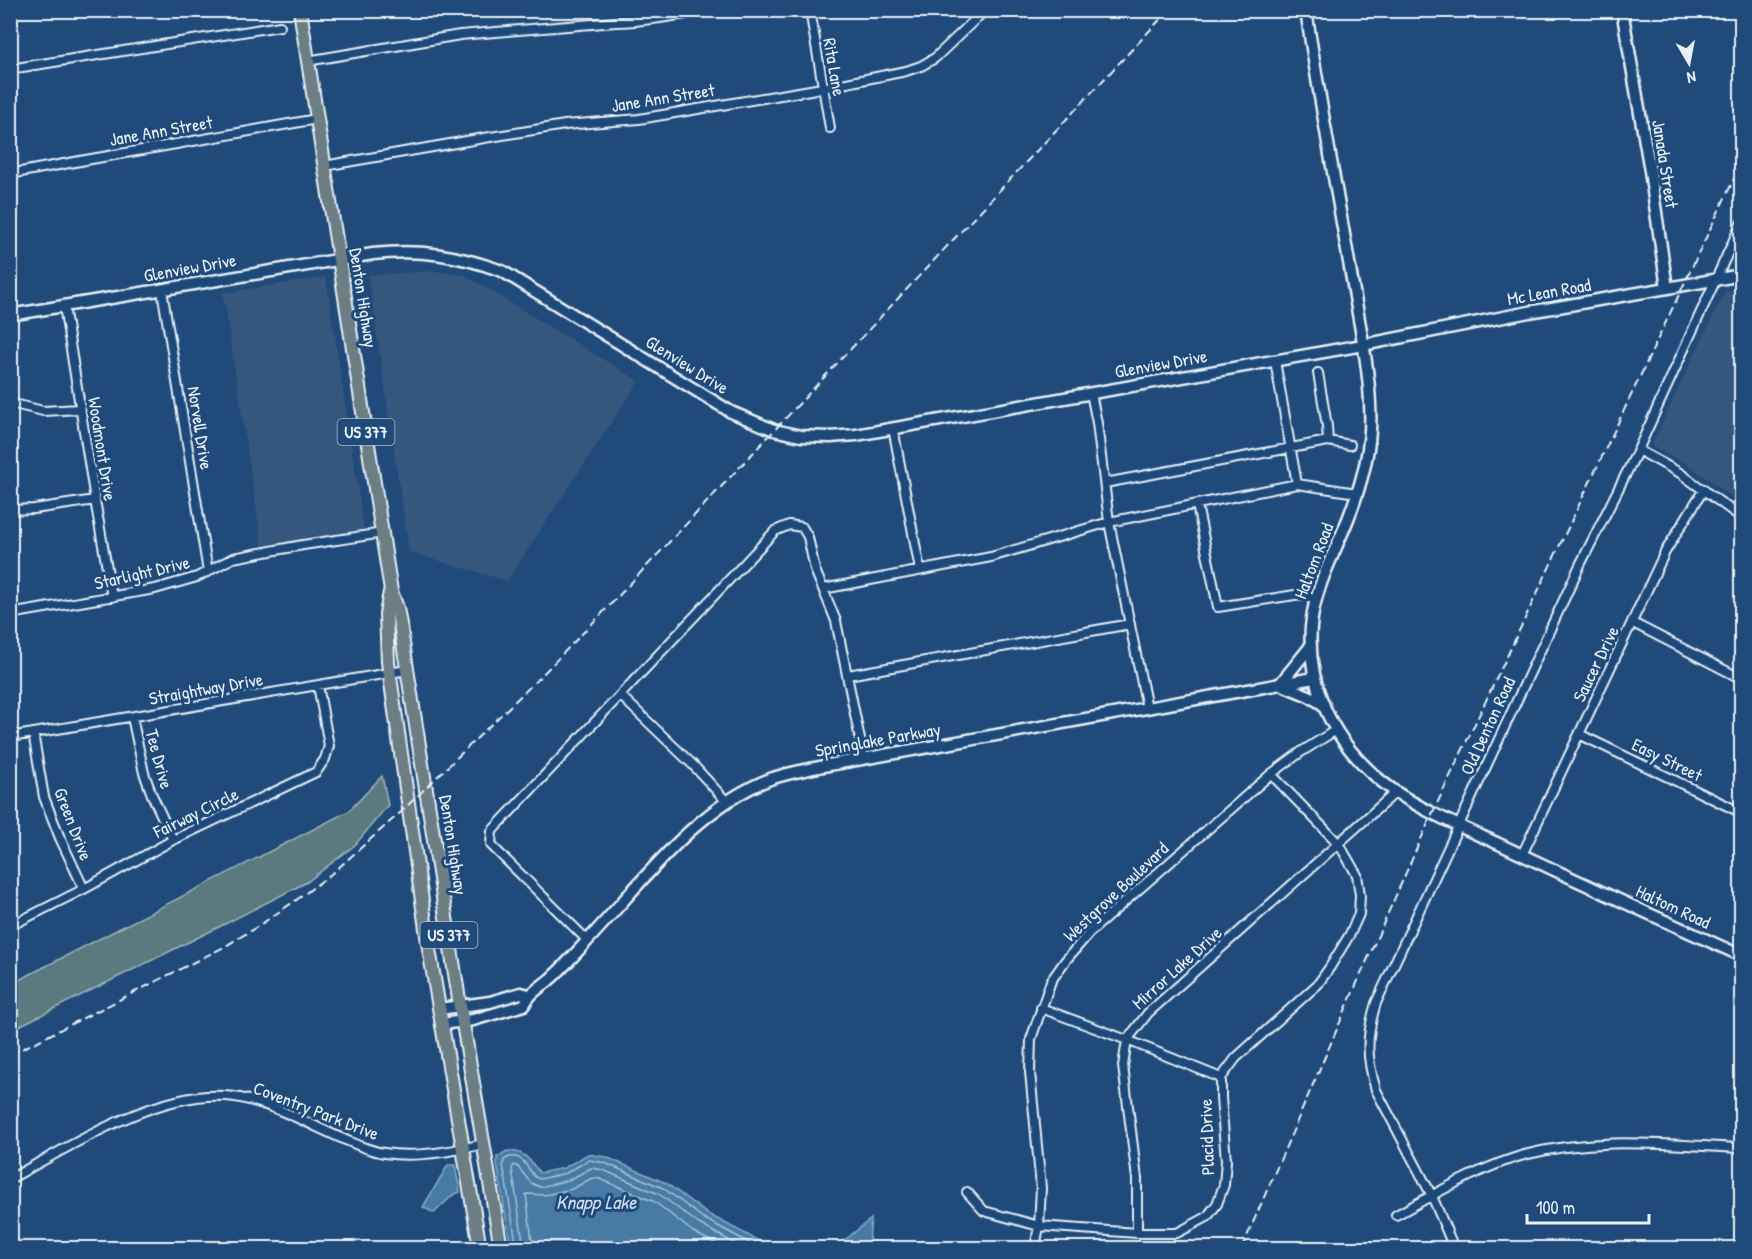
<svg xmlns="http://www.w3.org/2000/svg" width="1752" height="1259" font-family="'Patrick Hand',sans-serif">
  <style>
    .built { fill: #34577d }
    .green { fill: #5a7a7f; stroke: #a1b6bc; stroke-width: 1.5 }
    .water { fill: #477aa4; stroke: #87aac6; stroke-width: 1.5 }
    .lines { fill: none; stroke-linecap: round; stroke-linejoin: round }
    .shore { stroke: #a8c1d6; stroke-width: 1.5 }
    .minor-casing { stroke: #e8f1f8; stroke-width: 12 }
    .tertiary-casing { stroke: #e8f1f8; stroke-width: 15 }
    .secondary-casing { stroke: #e8f1f8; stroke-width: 15 }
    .primary-casing { stroke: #e8f1f8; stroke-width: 16 }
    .minor { stroke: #1f4a7a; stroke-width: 8 }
    .tertiary { stroke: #1f4a7a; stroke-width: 10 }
    .secondary { stroke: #1f4a7a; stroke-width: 10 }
    .primary { stroke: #6c7e84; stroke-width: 12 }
    .rail { stroke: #e8f1f8; stroke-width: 2; stroke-dasharray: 9 4.5; stroke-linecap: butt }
    .labels { text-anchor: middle; stroke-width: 6; stroke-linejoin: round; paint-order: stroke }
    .shield { fill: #1f4a7a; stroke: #acbfd2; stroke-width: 1.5 }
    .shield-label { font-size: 16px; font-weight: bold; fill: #e8f1f8 }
    .street-label { font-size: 18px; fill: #e8f1f8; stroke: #1f4a7a }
    .water-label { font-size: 20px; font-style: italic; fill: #d0dfeb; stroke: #1f4a7a }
  </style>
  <rect width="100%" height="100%" fill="#1f4a7a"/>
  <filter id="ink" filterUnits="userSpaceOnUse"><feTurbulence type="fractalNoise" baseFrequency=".0167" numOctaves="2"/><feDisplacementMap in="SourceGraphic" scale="12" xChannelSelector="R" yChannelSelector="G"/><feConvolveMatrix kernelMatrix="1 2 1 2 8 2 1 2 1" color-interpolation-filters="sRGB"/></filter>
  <g filter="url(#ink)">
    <!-- built -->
    <path class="built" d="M436 271 465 275 639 381 507 581 409 552 368 275Z
      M326 277 364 530 262 546 223 293Z
      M1741 288V504L1690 466 1651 446 1725 291Z"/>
    <!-- green -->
    <path class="green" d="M382 776 388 805 355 845 307 882 217 928 11 1030V984L349 811Z"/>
    <!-- water -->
    <path class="water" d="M507 1151C526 1151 529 1160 540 1173L564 1168 588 1154 606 1157 666 1183 706 1213 772 1248H511L497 1164V1157Z
      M448 1165H455L460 1192 453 1195 434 1213 423 1207Z
      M871 1219 869 1241 885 1244 887 1248H835Z"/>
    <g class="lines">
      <!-- shore -->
      <path class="shore" d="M517 1248 503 1164 504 1160 509 1157H517L523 1161 535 1177 540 1179 566 1173 589 1160 605 1163 663 1188 703 1218 759 1248
        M524 1248 512 1169 514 1165 518 1167 531 1183 540 1187 569 1180 591 1168 603 1170 659 1194 699 1224 743 1248
        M533 1248 526 1194 545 1195 572 1189 592 1178 600 1179 655 1202 693 1232 724 1248"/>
      <defs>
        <path id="minor" d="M810 10 830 128
          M307 61 460 35 616 22C647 21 676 16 706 10
          M10 69 280 26
          M324 166 484 138 565 125 639 119 822 88 906 71 921 66 935 58 985 10
          M10 174 80 161 317 119
          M162 290 208 572
          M64 306 95 500 112 597
          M1275 361 1297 484
          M1318 373 1327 426 1328 441
          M1091 393 1097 423 1109 522 1147 708
          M10 403 43 411 80 409
          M893 428 920 570
          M1638 450 1680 473 1742 518
          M1105 483 1328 441 1350 445
          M1197 505 1218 607 1301 594 1315 599
          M10 510 34 509 95 500
          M823 589 836 621 864 759
          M10 614 155 589 197 577 233 558 303 545 383 533
          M1633 623 1742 679
          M848 675 1130 624
          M621 696 693 765 727 802
          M132 717 144 773 152 795 173 840
          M33 733 44 797 60 838 84 889
          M1579 734 1742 813
          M10 737 407 670
          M1522 855 1665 552 1704 489
          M10 926 84 889 173 840 316 772 325 759 329 746 318 685
          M588 941 491 845 492 831 775 531 789 525 802 527 808 537 815 570 823 589 991 557 1109 522 1297 484 1357 493
          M1041 1008 1127 1040 1221 1078
          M10 1179C70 1146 156 1091 225 1096 262 1098 307 1123 341 1138 355 1144 369 1151 384 1153 414 1158 454 1151 483 1144
          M967 1192 984 1211 1039 1226 1137 1233H1177L1207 1217 1217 1204 1224 1185 1226 1161 1221 1098V1078L1236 1058 1318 984 1330 967 1350 934 1359 914 1360 895 1357 875 1339 844 1271 774
          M1396 1215C1437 1193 1478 1168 1524 1155 1595 1136 1669 1145 1742 1148
          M1137 1233V1179L1123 1066 1127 1040 1148 1013 1396 792
          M1035 1248 1039 1226 1041 1188 1030 1072 1031 1039 1051 981 1065 961 1090 932 1271 774 1301 752 1336 730
          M1454 1248 1432 1196 1376 1090C1366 1057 1366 1036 1376 1003L1580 565 1638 450 1742 222"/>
        <path id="tertiary" d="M1622 10 1650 171 1667 288
          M439 1009 490 1002 521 993 529 995
          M441 1024 473 1020 524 1005C530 993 539 988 549 980 563 968 575 954 587 941 641 884 695 808 770 779 787 773 806 770 823 766L1314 678"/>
        <path id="secondary" d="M1306 10C1319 97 1335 182 1350 268 1358 319 1373 379 1370 431 1368 461 1359 491 1348 519 1334 555 1314 588 1311 627 1307 683 1330 735 1372 773 1403 803 1459 826 1499 844 1579 882 1660 919 1742 956
          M10 315 373 254C421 249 458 255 502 271L731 412 774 430 801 436 830 437 856 435 1363 345 1529 312 1742 275
          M1310 647 1280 684 1309 696 1324 705"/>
        <path id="primary" d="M300 10 391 591 397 608 400 624 460 1006 501 1248
          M390 592 386 614 388 662 428 943 480 1248"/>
      </defs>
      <!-- minor casing -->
      <use href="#minor" class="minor-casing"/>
      <!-- tertiary casing -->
      <use href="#tertiary" class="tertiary-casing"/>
      <!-- secondary casing -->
      <use href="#secondary" class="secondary-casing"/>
      <!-- primary casing -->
      <use href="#primary" class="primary-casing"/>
      <!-- minor -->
      <use href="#minor" class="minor"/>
      <!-- tertiary -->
      <use href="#tertiary" class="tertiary"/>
      <!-- secondary -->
      <use href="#secondary" class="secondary"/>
      <!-- primary -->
      <use href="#primary" class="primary"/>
      <!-- rail -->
      <path class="rail" d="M10 1055 224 947 260 925 302 896 335 871 401 812 540 677 613 602 1169 10
        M1242 1248 1357 983 1433 812 1742 162"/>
    </g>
  </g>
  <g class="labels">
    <!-- shield labels -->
    <g class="shield">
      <rect x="337.5" y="419" width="57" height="26" rx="4.5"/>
      <rect x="420.5" y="922" width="57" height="26" rx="4.5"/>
    </g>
    <g class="shield-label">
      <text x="366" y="438">US 377</text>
      <text x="449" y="941">US 377</text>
    </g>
    <!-- street labels -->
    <g class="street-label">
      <text transform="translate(834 67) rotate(80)" y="6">Rita Lane</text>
      <text transform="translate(663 98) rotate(-9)" y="6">Jane Ann Street</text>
      <text transform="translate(161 131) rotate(-10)" y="6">Jane Ann Street</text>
      <text transform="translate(1665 164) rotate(81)" y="6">Janada Street</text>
      <text transform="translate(190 268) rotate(-10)" y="6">Glenview Drive</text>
      <text transform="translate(1549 292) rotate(-10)" y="6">Mc Lean Road</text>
      <text transform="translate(363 298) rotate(81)" y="6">Denton Highway</text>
      <text transform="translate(1161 364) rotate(-10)" y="6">Glenview Drive</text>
      <text transform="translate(687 365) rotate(32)" y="6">Glenview Drive</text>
      <text transform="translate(200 428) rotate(81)" y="6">Norvell Drive</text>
      <text transform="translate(102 449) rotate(81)" y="6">Woodmont Drive</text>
      <text transform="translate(1314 561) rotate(-69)" y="6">Haltom Road</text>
      <text transform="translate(142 573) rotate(-13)" y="6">Starlight Drive</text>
      <text transform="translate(1596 664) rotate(-64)" y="6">Saucer Drive</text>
      <text transform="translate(206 689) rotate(-10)" y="6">Straightway Drive</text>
      <text transform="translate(1488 726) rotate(-65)" y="6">Old Denton Road</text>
      <text transform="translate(878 740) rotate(-10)" y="6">Springlake Parkway</text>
      <text transform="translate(159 759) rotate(75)" y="6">Tee Drive</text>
      <text transform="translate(1667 760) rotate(26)" y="6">Easy Street</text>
      <text transform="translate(196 813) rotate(-26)" y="6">Fairway Circle</text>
      <text transform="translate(73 824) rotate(69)" y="6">Green Drive</text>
      <text transform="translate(453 845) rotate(81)" y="6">Denton Highway</text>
      <text transform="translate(1116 892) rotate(-43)" y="6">Westgrove Boulevard</text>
      <text transform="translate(1673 907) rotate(25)" y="6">Haltom Road</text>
      <text transform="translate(1177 968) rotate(-42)" y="6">Mirror Lake Drive</text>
      <text transform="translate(316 1111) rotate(21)" y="6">Coventry Park Drive</text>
      <text transform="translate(1207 1137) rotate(-92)" y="6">Placid Drive</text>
    </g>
    <!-- water labels -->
    <g class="water-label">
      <text x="596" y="1209">Knapp Lake</text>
    </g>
  </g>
  <!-- margin -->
  <rect width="1752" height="1259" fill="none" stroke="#1f4a7a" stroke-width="36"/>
  <rect x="18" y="18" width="1716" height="1223" fill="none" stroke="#e8f1f8" stroke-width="2" filter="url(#ink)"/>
  <!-- north arrow -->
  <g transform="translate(1689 63) rotate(170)" stroke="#1f4a7a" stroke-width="4.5" paint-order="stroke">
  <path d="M0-4.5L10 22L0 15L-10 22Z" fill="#e8f1f8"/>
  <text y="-9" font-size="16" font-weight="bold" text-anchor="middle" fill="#e8f1f8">N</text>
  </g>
  <!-- scale -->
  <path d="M1527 1214v9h122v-9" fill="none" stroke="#e8f1f8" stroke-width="3"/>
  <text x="1536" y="1214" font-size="18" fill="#e8f1f8" stroke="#1f4a7a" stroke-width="4.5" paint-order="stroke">100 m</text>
</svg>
